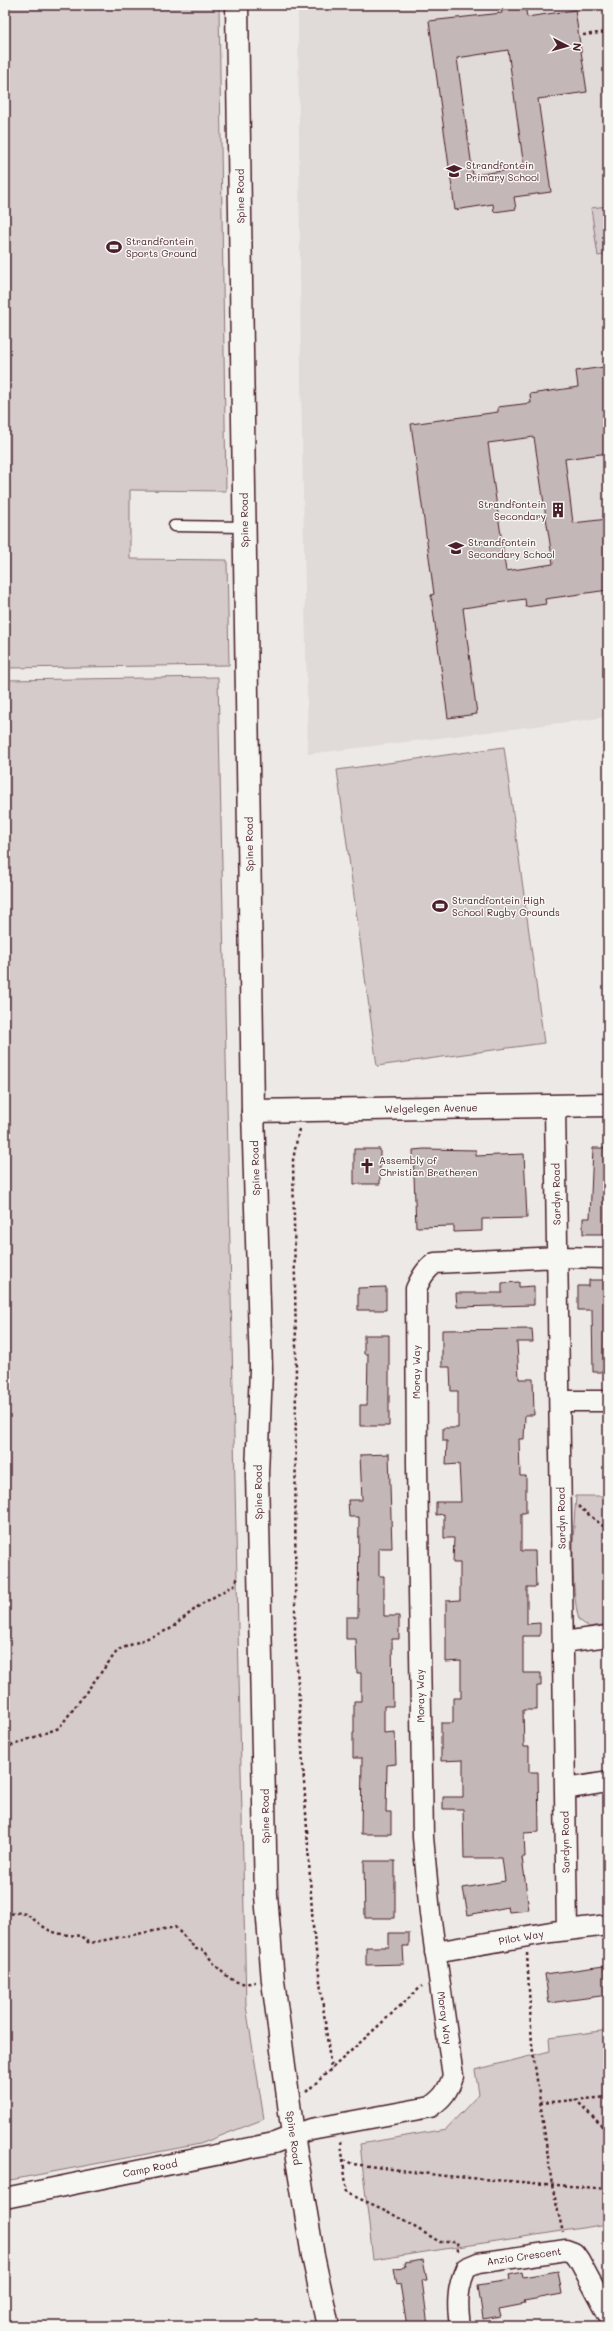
<svg xmlns="http://www.w3.org/2000/svg" width="613" height="2331" font-family="Mali,sans-serif">
  <style>
    .built { fill: #e0dad8 }
    .green { fill: #d4cbca; stroke: #8f757a }
    .building { fill: #c4b7b7; stroke: #4a1f2b; fill-rule: evenodd }
    .lines { fill: none; stroke-linecap: round; stroke-linejoin: round }
    .service-casing { stroke: #4a1f2b; stroke-width: 13 }
    .minor-casing { stroke: #4a1f2b; stroke-width: 23 }
    .tertiary-casing { stroke: #4a1f2b; stroke-width: 25 }
    .secondary-casing { stroke: #4a1f2b; stroke-width: 25 }
    .path { stroke: #4a1f2b; stroke-width: 2.5; stroke-dasharray: 3 3; stroke-linecap: butt }
    .service { stroke: #f6f6f2; stroke-width: 10 }
    .minor { stroke: #f6f6f2; stroke-width: 20 }
    .tertiary { stroke: #f6f6f2; stroke-width: 22 }
    .secondary { stroke: #f6f6f2; stroke-width: 22 }
    .labels { text-anchor: middle; stroke-width: 3; stroke-linejoin: round; paint-order: stroke }
    .poi-label { font-size: 10px; fill: #4a1f2b; stroke: #f6f6f2; text-anchor: start }
    .street-label { font-size: 10px; fill: #4a1f2b; stroke: #f6f6f2 }
  </style>
  <rect width="100%" height="100%" fill="#ece9e6"/>
  <filter id="ink" filterUnits="userSpaceOnUse"><feTurbulence type="fractalNoise" baseFrequency=".025" numOctaves="2"/><feDisplacementMap in="SourceGraphic" scale="8" xChannelSelector="R" yChannelSelector="G"/><feConvolveMatrix kernelMatrix="1 2 1 2 8 2 1 2 1" color-interpolation-filters="sRGB"/></filter>
  <g filter="url(#ink)">
    <!-- built -->
    <path class="built" d="M298 5H608V717L308 754 301 380Z"/>
    <!-- green -->
    <path class="green" d="M5 5H219L226 491 130 490V559L227 560 229 665 5 668Z
      M608 206V254L598 256 591 208Z
      M218 677 246 2006 264 2119 200 2144 5 2181V680Z
      M504 747 544 1043 377 1066 337 770Z
      M576 1496H608V1624L589 1627 579 1620C570 1586 573 1532 576 1496Z
      M608 2030V2224L373 2260 360 2144 446 2129 479 2094 475 2070 550 2051 549 2038Z"/>
    <!-- building -->
    <path class="building" d="M501 5H525L527 17 575 10 587 92 538 99 551 192 514 197 516 209 494 212 493 204 455 210 429 21 502 13ZM508 50 524 168 473 175 457 58Z
      M604 367 608 395V453L565 459 573 523 608 519V590L545 599 546 604 526 607 525 599 463 608 477 714 448 718 431 595 434 594 411 424 498 412V407L531 403 530 394 578 387 576 371ZM534 437 553 564 506 571 488 443Z
      M593 1148H608V1234H583V1218H590Z
      M354 1149H380V1184H354Z
      M424 1149 476 1150V1156L524 1154 527 1218 482 1219V1231L454 1232V1226L416 1227 413 1150Z
      M589 1280H608V1372H593L592 1310H578V1286H589Z
      M519 1282V1287L534 1286V1305L457 1307 456 1293H502V1283Z
      M386 1287V1310H358V1288Z
      M532 1329 533 1342H517L519 1379H533L534 1415H525L524 1439H519L520 1476H526V1513H521V1551H535L536 1587H527V1624L540 1623V1636H523V1673H541V1686H537V1710H523L524 1747H529V1772H538L539 1832 524 1833 525 1857H522L529 1910 509 1912 508 1907 468 1915 463 1888 505 1881 502 1858H464L463 1809H443V1797H463V1760L441 1761V1723H453V1698H461V1661L446 1662V1601L460 1600V1563H453L454 1538H444V1514L436 1515V1502H461L459 1464 446 1465 447 1441H443V1428H458V1391H451L450 1367H442V1330Z
      M364 1335H389V1426H360V1405H367L368 1354H364Z
      M389 1454 392 1548H379V1576H384V1616H399V1639H392L393 1706H384V1733L395 1732 396 1764 387 1765 386 1812H391V1834H361L362 1758H353V1733H354V1701H361V1673H357L356 1639H346V1617H358L359 1517H349L348 1500H362L360 1455Z
      M364 1861H395V1918H365Z
      M389 1933H409V1946H403L404 1964 366 1965V1947H389Z
      M604 1966 608 1995 549 2003 545 1974Z
      M423 2260 427 2280H422L428 2326H407L400 2284 397 2285 394 2268 405 2267 404 2263Z
      M558 2271 562 2294 524 2301 525 2304 499 2309 501 2316 483 2319 478 2285 510 2280 509 2275 522 2272 523 2277Z"/>
    <g class="lines">
      <defs>
        <path id="service" d="M174 526 244 527"/>
        <path id="minor" d="M555 1106 567 1930
          M560 1401H608
          M563 1642 608 1636
          M565 1789 608 1782
          M435 1952 551 1932 608 1925
          M5 2198 274 2143 311 2129 430 2107C443 2098 448 2091 453 2076L430 1914 423 1837 417 1464 416 1289C421 1278 425 1270 435 1263L557 1257 608 1258
          M460 2326C457 2304 457 2288 466 2268L478 2263 566 2250 574 2253 579 2260 608 2314"/>
        <path id="tertiary" d="M253 1111 608 1105"/>
        <path id="secondary" d="M237 5 253 1111 261 1369 257 1473 266 1895 273 1981 293 2135 313 2256 328 2326"/>
      </defs>
      <!-- service casing -->
      <use href="#service" class="service-casing"/>
      <!-- minor casing -->
      <use href="#minor" class="minor-casing"/>
      <!-- tertiary casing -->
      <use href="#tertiary" class="tertiary-casing"/>
      <!-- secondary casing -->
      <use href="#secondary" class="secondary-casing"/>
      <!-- path -->
      <path class="path" d="M583 35 608 32
        M299 1129 293 1160 296 1347 295 1635 313 1927 331 2069
        M578 1506 608 1530
        M5 1748 59 1728 118 1650 170 1629 200 1605 234 1585 239 1576
        M5 1916C27 1907 30 1919 47 1929 57 1935 71 1935 82 1936L89 1943 175 1927 196 1949 204 1950C211 1961 228 1982 242 1983 246 1984 251 1983 255 1982
        M527 1953 532 2045 552 2185 563 2233
        M306 2092 422 1986
        M575 2099 608 2132
        M540 2103 608 2097
        M341 2142 343 2160 353 2164 445 2176 608 2189
        M343 2160 347 2193 387 2211 440 2242H457L458 2251"/>
      <!-- service -->
      <use href="#service" class="service"/>
      <!-- minor -->
      <use href="#minor" class="minor"/>
      <!-- tertiary -->
      <use href="#tertiary" class="tertiary"/>
      <!-- secondary -->
      <use href="#secondary" class="secondary"/>
    </g>
  </g>
  <!-- icons -->
  <defs>
    <symbol id="school-bare" viewBox="-9 -9 18 18"><path d="M0-5L7-2L0 1L-7-2ZM-4 1L0 2.5L4 1V4Q0 6-4 4Z" fill="#4a1f2b" stroke="#f6f6f2" stroke-width="2.5" paint-order="stroke"/></symbol>
    <symbol id="stadium-bare" viewBox="-9 -9 18 18"><path d="M0-5a6.5 5 0 1 0 0 10a6.5 5 0 1 0 0-10ZM-3.5-1.8h7v3.6h-7Z" fill="#4a1f2b" stroke="#f6f6f2" stroke-width="2.5" paint-order="stroke"/></symbol>
    <symbol id="building-bare" viewBox="-9 -9 18 18"><path d="M-4-6H4V6H1V3H-1V6H-4ZM-2.5-4.3h1.7v1.8h-1.7ZM.8-4.3h1.7v1.8H.8ZM-2.5-1h1.7V.8h-1.7ZM.8-1h1.7V.8H.8Z" fill="#4a1f2b" stroke="#f6f6f2" stroke-width="2.5" paint-order="stroke"/></symbol>
    <symbol id="church-bare" viewBox="-9 -9 18 18"><path d="M-1.2-6h2.4v3.5h3.3v2.4h-3.3V6h-2.4V-.1h-3.3v-2.4h3.3Z" fill="#4a1f2b" stroke="#f6f6f2" stroke-width="2.5" paint-order="stroke"/></symbol>
  </defs>
  <g fill-rule="evenodd">
    <use href="#school-bare" x="443" y="160" width="22" height="22"/>
    <use href="#stadium-bare" x="103" y="236" width="22" height="22"/>
    <use href="#building-bare" x="547" y="499" width="22" height="22"/>
    <use href="#school-bare" x="445" y="537" width="22" height="22"/>
    <use href="#stadium-bare" x="429" y="895" width="22" height="22"/>
    <use href="#church-bare" x="356" y="1155" width="22" height="22"/>
  </g>
  <g class="labels">
    <!-- poi labels -->
    <g class="poi-label">
      <text x="466" y="169">Strandfontein<tspan x="466" dy="12">Primary School</tspan></text>
      <text x="126" y="245">Strandfontein<tspan x="126" dy="12">Sports Ground</tspan></text>
      <text x="546" y="508" text-anchor="end">Strandfontein<tspan x="546" dy="12">Secondary</tspan></text>
      <text x="468" y="546">Strandfontein<tspan x="468" dy="12">Secondary School</tspan></text>
      <text x="452" y="904">Strandfontein High<tspan x="452" dy="12">School Rugby Grounds</tspan></text>
      <text x="379" y="1164">Assembly of<tspan x="379" dy="12">Christian Bretheren</tspan></text>
    </g>
    <!-- street labels -->
    <g class="street-label">
      <text transform="translate(240 196) rotate(-91)" y="4">Spine Road</text>
      <text transform="translate(244 520) rotate(-91)" y="4">Spine Road</text>
      <text transform="translate(249 844) rotate(-91)" y="4">Spine Road</text>
      <text transform="translate(431 1108) rotate(-1)" y="4">Welgelegen Avenue</text>
      <text transform="translate(255 1168) rotate(-92)" y="4">Spine Road</text>
      <text transform="translate(556 1194) rotate(-91)" y="4">Sardyn Road</text>
      <text transform="translate(416 1372) rotate(-90)" y="4">Moray Way</text>
      <text transform="translate(258 1492) rotate(-91)" y="4">Spine Road</text>
      <text transform="translate(561 1518) rotate(-91)" y="4">Sardyn Road</text>
      <text transform="translate(420 1696) rotate(-91)" y="4">Moray Way</text>
      <text transform="translate(265 1816) rotate(-91)" y="4">Spine Road</text>
      <text transform="translate(565 1842) rotate(-91)" y="4">Sardyn Road</text>
      <text transform="translate(521 1937) rotate(-10)" y="4">Pilot Way</text>
      <text transform="translate(445 2018) rotate(82)" y="4">Moray Way</text>
      <text transform="translate(294 2138) rotate(82)" y="4">Spine Road</text>
      <text transform="translate(150 2168) rotate(-11)" y="4">Camp Road</text>
      <text transform="translate(524 2256) rotate(-8)" y="4">Anzio Crescent</text>
    </g>
  </g>
  <!-- margin -->
  <rect width="613" height="2331" fill="none" stroke="#f6f6f2" stroke-width="20"/>
  <rect x="10" y="10" width="593" height="2311" fill="none" stroke="#4a1f2b" stroke-width="1.5" filter="url(#ink)"/>
  <!-- north arrow -->
  <g transform="translate(567 46) rotate(96)" stroke="#f6f6f2" stroke-width="3" paint-order="stroke">
  <path d="M0-3L7 15L0 10L-7 15Z" fill="#4a1f2b"/>
  <text y="-6" font-size="11" font-weight="bold" text-anchor="middle" fill="#4a1f2b">N</text>
  </g>
</svg>
